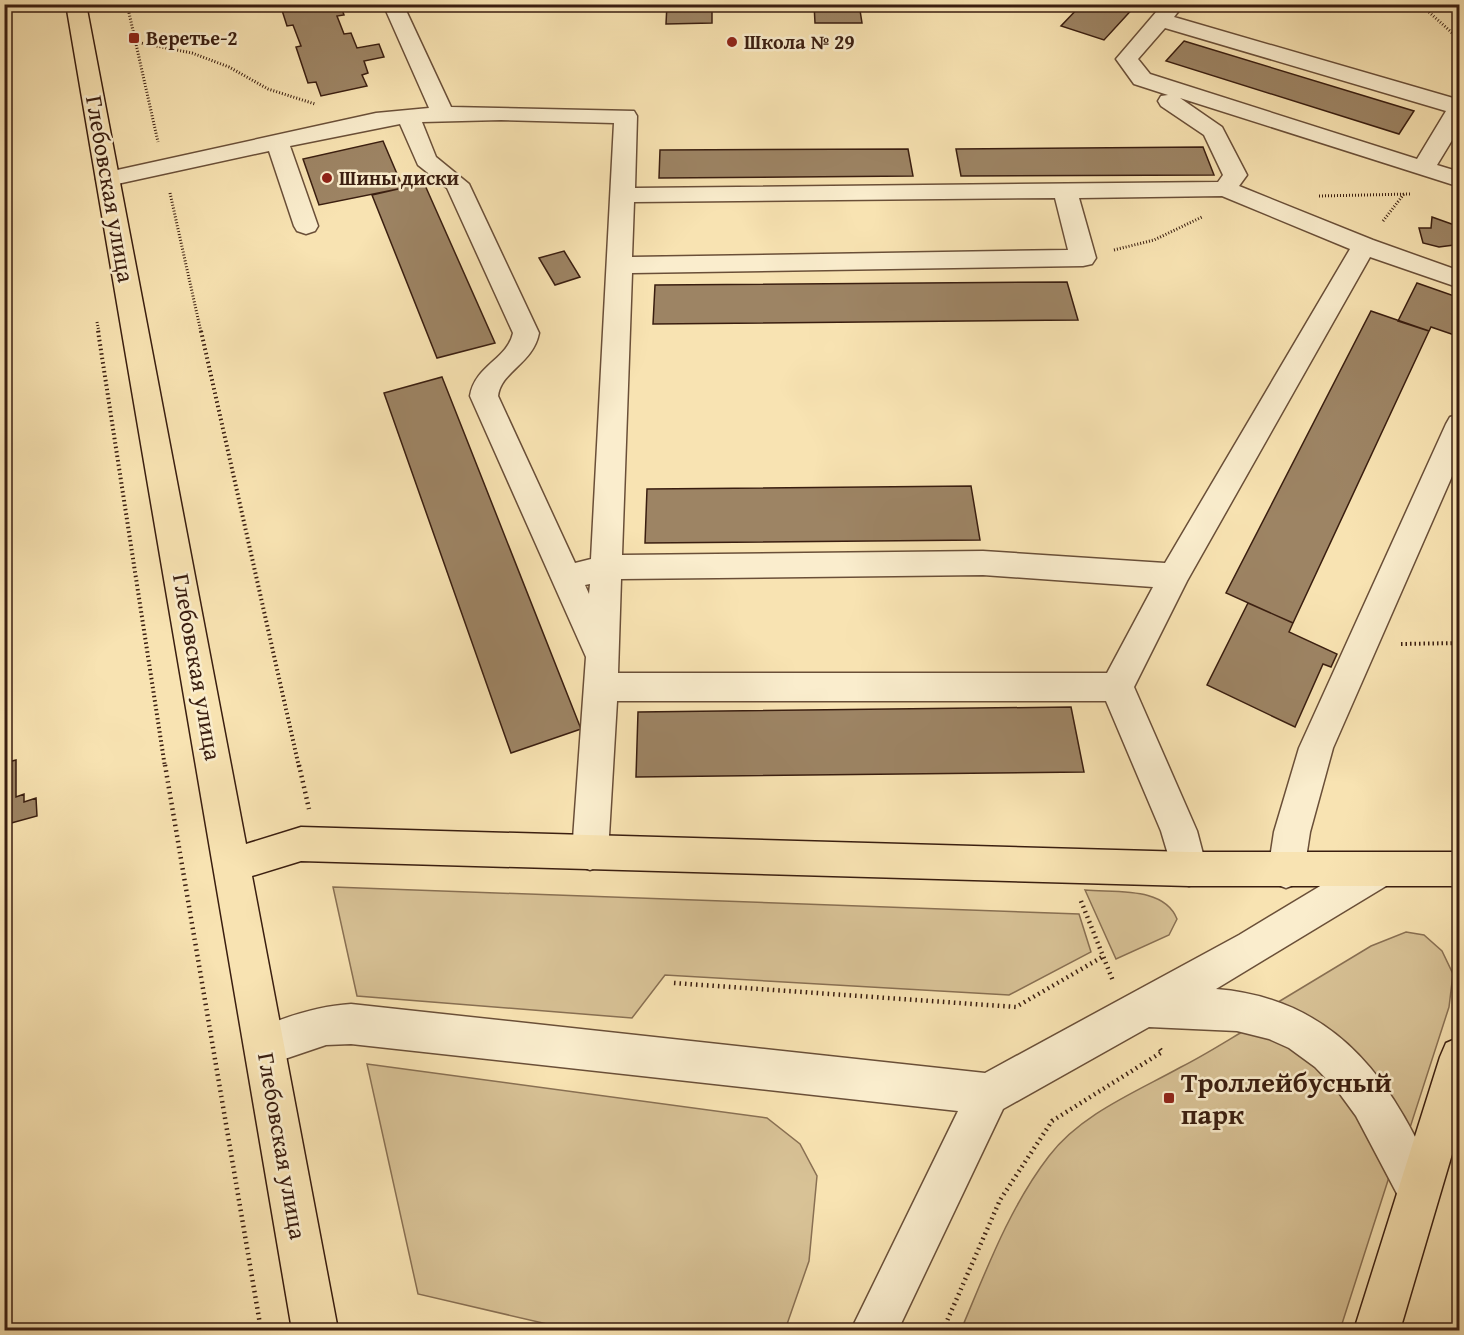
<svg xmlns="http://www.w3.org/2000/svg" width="1464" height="1335" font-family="'Gentium Book Plus',serif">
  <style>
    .green { fill: #d8c296; stroke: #897053; stroke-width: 1.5 }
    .building { fill: #9d8464; stroke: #3a1e10; stroke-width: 1.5 }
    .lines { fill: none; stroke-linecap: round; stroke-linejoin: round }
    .minor-casing { stroke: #6a4f38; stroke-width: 3 }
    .major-casing { stroke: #3a1e10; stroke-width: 3 }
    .path-far2 { stroke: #3a1e10; stroke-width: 3; stroke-dasharray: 1 2; stroke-linecap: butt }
    .path-far1 { stroke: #3a1e10; stroke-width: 4; stroke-dasharray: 1.5 3; stroke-linecap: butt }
    .path { stroke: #3a1e10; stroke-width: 4.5; stroke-dasharray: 1.5 4; stroke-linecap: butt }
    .minor { fill: #faedcd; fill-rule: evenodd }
    .major { fill: #f8e3b2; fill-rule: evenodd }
    .poi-dot { fill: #8f2418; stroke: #faedcd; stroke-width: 2 }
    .labels { text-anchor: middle; stroke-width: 5; stroke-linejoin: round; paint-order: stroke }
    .far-poi-label { font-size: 20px; font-weight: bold; fill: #3a1e10; stroke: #faedcd; text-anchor: start }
    .street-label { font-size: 24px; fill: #3a1e10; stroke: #faedcd }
    .near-poi-label { font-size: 28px; font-weight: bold; fill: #3a1e10; stroke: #faedcd; text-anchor: start }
  </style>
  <rect width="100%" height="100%" fill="#f8e3b2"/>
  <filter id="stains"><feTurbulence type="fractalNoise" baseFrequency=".00333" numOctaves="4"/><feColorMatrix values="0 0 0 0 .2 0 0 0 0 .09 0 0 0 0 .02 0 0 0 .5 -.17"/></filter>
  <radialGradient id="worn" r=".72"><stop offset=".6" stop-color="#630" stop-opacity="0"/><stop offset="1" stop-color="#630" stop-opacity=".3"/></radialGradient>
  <!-- green -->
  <path class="green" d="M333 887 1079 914 1091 952 1009 995 665 975 632 1018 357 996Z
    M1085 890C1115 893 1164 886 1177 919L1169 935 1116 959Z
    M1406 932 1424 935 1442 951 1453 974 1449 1007 1407 1137 1270 1007 1371 946Z
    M1252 1026 1331 1069 1390 1174 1340 1330H961C986 1271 1009 1208 1049 1156 1081 1114 1136 1092 1181 1067 1205 1055 1228 1040 1252 1026Z
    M367 1064 767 1118 800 1144 817 1176 809 1261 785 1330H573L418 1294Z"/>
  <!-- building -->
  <path class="building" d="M280 4H340L344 15 337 16 344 34 351 33 357 48 379 44 384 57 364 61 368 73 362 75 367 86 321 96 316 82 308 83 296 47 301 46 293 25 287 26Z
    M667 4H712V23L666 24Z
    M814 4H859L862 23H815Z
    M1082 4H1137L1104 40 1061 26Z
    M1184 41 1414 111 1399 134 1166 61Z
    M383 141 403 188 319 205 303 159Z
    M1203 147 1214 175 961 176 956 149Z
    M908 149 913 176 659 178 660 150Z
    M424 183 495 343 437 358 372 195Z
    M1432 217 1460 227 1454 245 1439 247 1423 243 1419 228H1431Z
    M564 251 580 277 555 285 539 258Z
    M1067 282 1078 320 653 324 655 285Z
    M1417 283 1460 298V337L1431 327 1429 331 1398 321Z
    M1371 311 1429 331 1293 623 1226 593Z
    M442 377 581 729 511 753 384 393Z
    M971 486 980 540 645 543 647 489Z
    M1248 603 1293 623 1289 632 1337 654 1331 667 1323 664 1295 727 1207 685Z
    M1071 707 1084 772 636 777 638 712Z
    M16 760V797L24 794V802L36 798 37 816 4 825V763Z"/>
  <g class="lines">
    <defs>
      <path id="minor" d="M383 4H403L451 107 634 111 637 116 635 188 1218 182 1223 175 1204 135 1161 106 1158 101 1161 96 1168 95 1134 84 1116 59 1163 4H1184L1174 17 1460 100V127L1437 165 1460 172V187L1180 98 1222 127 1247 175 1239 186 1373 240 1460 271V288L1370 257 1187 581 1134 687 1197 831 1207 869 1202 881 1189 886 1176 881 1161 831 1106 701H617L608 853 603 865 590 870 577 865 572 853 586 657 470 396C475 365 507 360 513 333L447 188 418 165 400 124 290 146 318 226 315 231 306 234 297 231 294 226 269 151 108 186 100 184 96 179 100 174 108 172 376 113 429 108ZM1165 28 1446 111 1417 159 1150 74 1138 59ZM501 120 614 123 591 559 575 563 498 396C501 371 533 364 539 333L469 184 436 157 422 122ZM1222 196 1350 249 1165 563 983 551 622 555 632 273 1083 266 1092 264 1096 258 1079 198ZM1055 198 1068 250 632 257 634 202ZM983 575 1153 587 1107 673H618L621 579ZM590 584 589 594 585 585Z
        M1460 414V458L1333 748 1310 832 1304 871 1299 883 1286 888 1273 883 1268 871 1274 832 1299 748 1446 424 1450 417Z
        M1378 854 1391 859 1396 871 1391 883 1216 989C1340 999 1397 1086 1440 1192L1434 1207 1419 1213 1404 1207 1356 1116 1337 1090 1315 1067 1289 1048 1269 1039 1237 1031 1149 1027 1003 1109 898 1330H851L958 1111 351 1044 326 1045 264 1066 250 1060 244 1046 250 1032C282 1018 316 1006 351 1004L985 1073 1239 935 1365 859Z"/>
      <path id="major" d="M66 4H86L246 844 301 827 1189 852H1460V886H1189L301 861 252 876 338 1330H292Z
        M1460 1037V1127L1400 1330H1354L1440 1057 1446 1043Z"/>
    </defs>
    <!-- minor casing -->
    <use href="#minor" class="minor-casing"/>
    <!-- major casing -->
    <use href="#major" class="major-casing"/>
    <!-- path-far2 -->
    <path class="path-far2" d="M127 4 158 142
      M1420 4 1460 40
      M136 42 192 53 229 67 268 89 315 104
      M170 193 201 332
      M1319 196 1411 194
      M1383 221 1404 194
      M1114 250 1154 240 1202 217
      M97 322 99 332"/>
    <!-- path-far1 -->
    <path class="path-far1" d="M98 331 165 767
      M201 331 299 767
      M1401 644 1460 643"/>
    <!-- path -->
    <path class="path" d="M165 765 261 1330
      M299 765 309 809
      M1081 901 1113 981
      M674 983 1016 1007 1104 956
      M943 1330 1000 1200 1052 1121 1162 1052 1160 1049"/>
    <!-- minor -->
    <use href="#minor" class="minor"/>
    <!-- major -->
    <use href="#major" class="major"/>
  </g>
  <!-- markers -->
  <g class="poi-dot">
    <rect x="128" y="32" width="12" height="12" rx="3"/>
    <circle cx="732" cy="42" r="6"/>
    <circle cx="327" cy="178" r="6"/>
    <rect x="1163" y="1092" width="12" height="12" rx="3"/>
  </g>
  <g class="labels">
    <!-- far-poi labels -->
    <g class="far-poi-label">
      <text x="146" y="45">Веретье-2</text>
      <text x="744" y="49">Школа № 29</text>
      <text x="339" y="185">Шины диски</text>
    </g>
    <!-- street labels -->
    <g class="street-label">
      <text transform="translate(110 189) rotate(80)" y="8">Глебовская улица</text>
      <text transform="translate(197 667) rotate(80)" y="8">Глебовская улица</text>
      <text transform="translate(282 1146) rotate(80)" y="8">Глебовская улица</text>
    </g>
    <!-- near-poi labels -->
    <g class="near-poi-label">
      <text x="1181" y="1092">Троллейбусный<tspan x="1181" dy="32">парк</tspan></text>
    </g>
  </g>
  <!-- margin -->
  <rect width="1464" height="1335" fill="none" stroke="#f8e3b2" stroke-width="24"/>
  <rect x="6" y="6" width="1452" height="1323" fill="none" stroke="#3a1e10" stroke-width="3"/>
  <rect x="12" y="12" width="1440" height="1311" fill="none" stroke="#3a1e10" stroke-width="1.5"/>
  <rect width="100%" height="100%" filter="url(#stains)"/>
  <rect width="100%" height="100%" fill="url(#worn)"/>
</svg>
